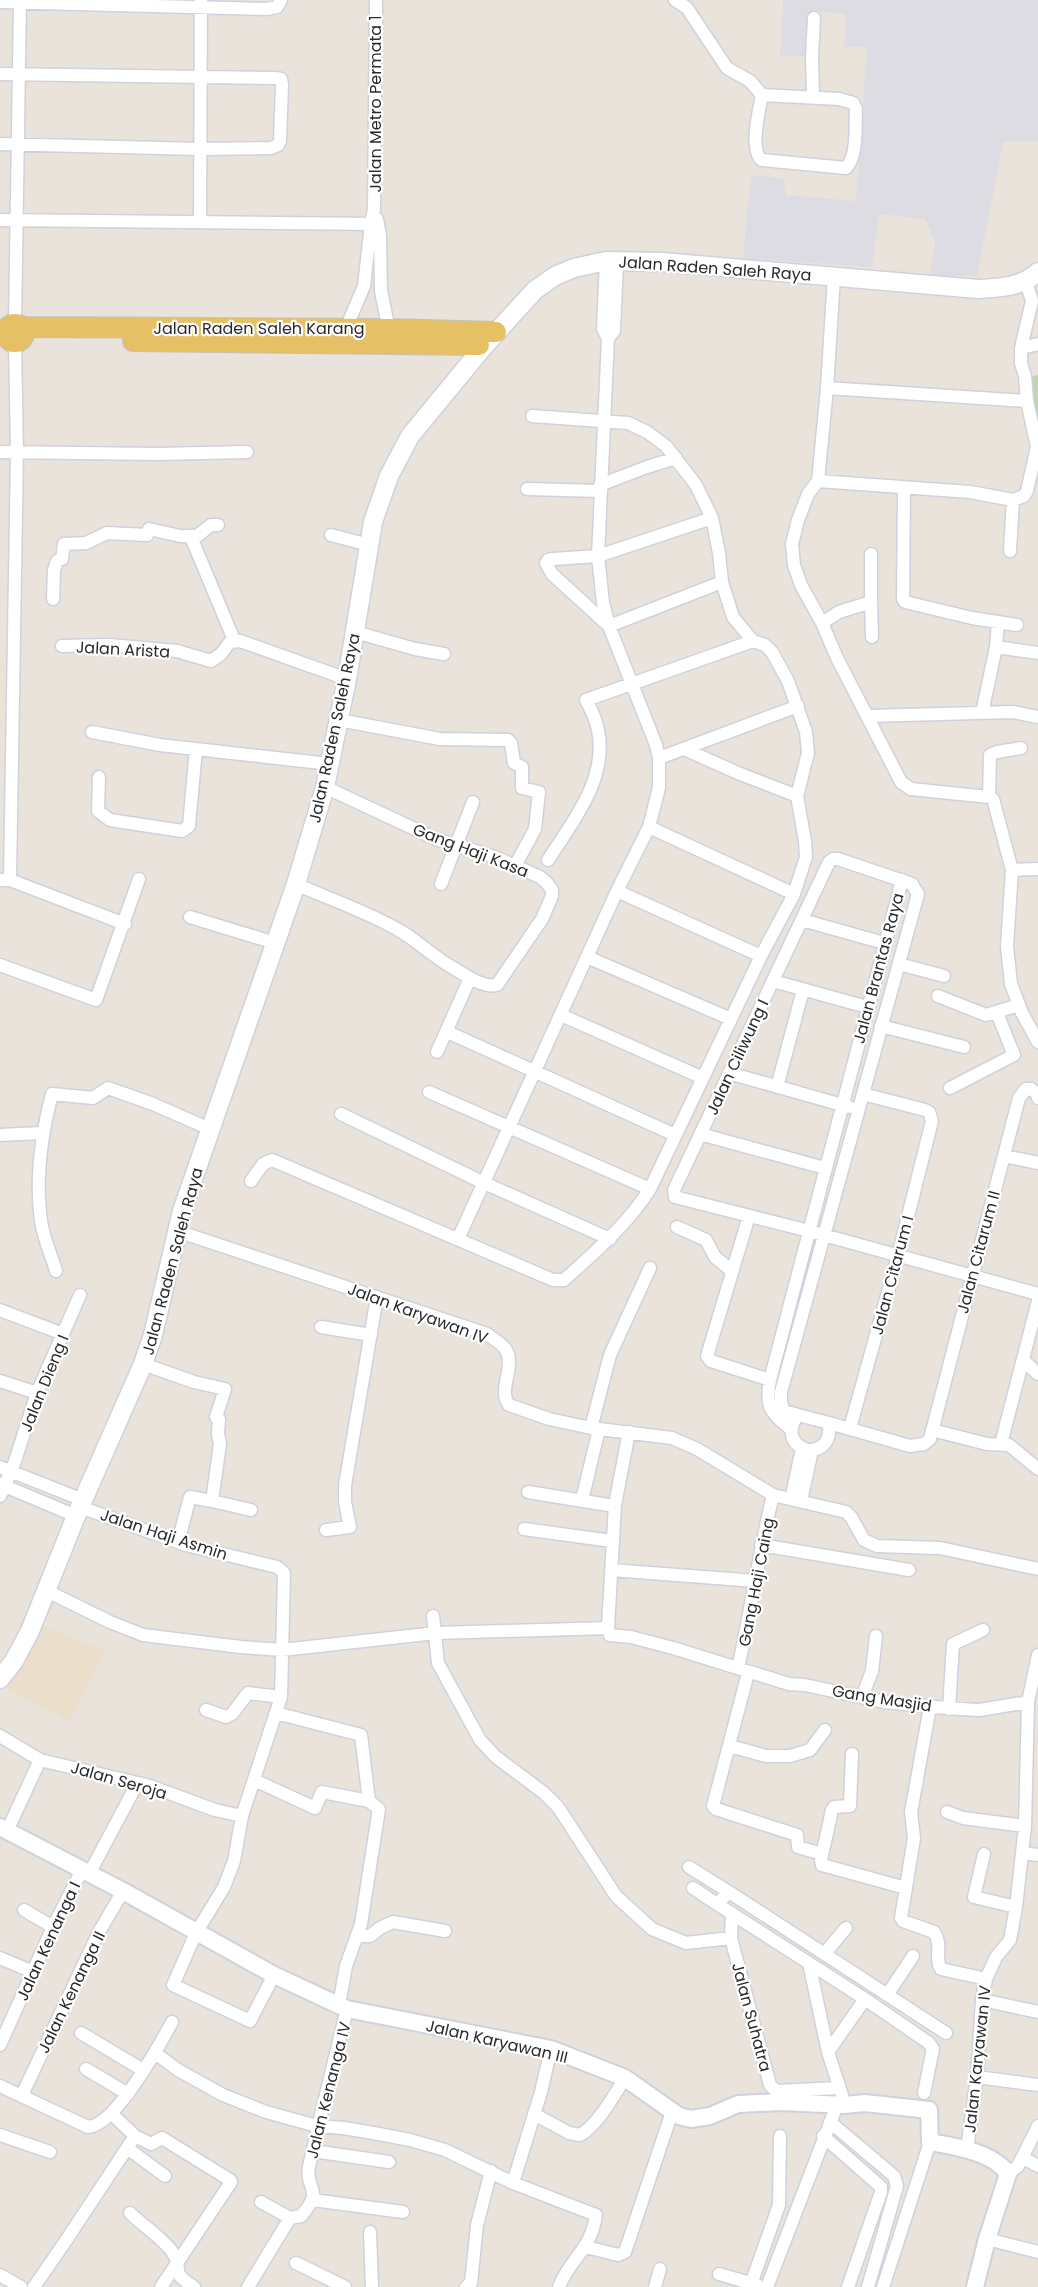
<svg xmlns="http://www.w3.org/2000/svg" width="1038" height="2287" font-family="Poppins,sans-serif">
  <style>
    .industrial { fill: #dedce3 }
    .education { fill: #ebdfcc }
    .cemetery { fill: #c5d3b4 }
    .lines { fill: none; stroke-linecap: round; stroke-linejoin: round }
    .minor-casing { stroke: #ced2dd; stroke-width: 15 }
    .tertiary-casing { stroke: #ced2dd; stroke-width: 20 }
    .secondary-casing { stroke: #ced2dd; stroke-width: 21 }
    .primary-casing { stroke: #c3c3c3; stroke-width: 22 }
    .minor { stroke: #fff; stroke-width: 12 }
    .tertiary { stroke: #fff; stroke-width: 16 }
    .secondary { stroke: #fff; stroke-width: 18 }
    .primary { stroke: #e6c065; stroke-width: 20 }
    .labels { text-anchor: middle; stroke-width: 4.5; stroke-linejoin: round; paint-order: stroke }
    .street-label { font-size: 16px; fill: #292929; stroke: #fff }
  </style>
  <rect width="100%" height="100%" fill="#eae3dc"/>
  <!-- industrial -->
  <path class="industrial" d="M783 0H1038V142H1003L977 276H930L935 243 925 219 879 214 872 267 743 258 751 175 784 179 786 195 856 201 867 47H844L846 14 812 11 809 56H780Z"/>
  <!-- education -->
  <path class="education" d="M43 1625 80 1642 105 1649 69 1721 6 1688Z"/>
  <!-- cemetery -->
  <path class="cemetery" d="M1038 375V445L1027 377Z"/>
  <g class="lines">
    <defs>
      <path id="minor" d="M675 0 687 8 727 68 750 81 762 95 839 99 853 103 856 109C855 126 858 156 846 168L762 160C749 151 759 110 762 95
        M0 2 267 9 277 7 281 0
        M0 74 275 78 281 79 282 85 280 141 278 145 271 148 199 149 0 144
        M813 97 812 57 814 18
        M377 219 380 236 381 291 390 335
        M0 220 378 224
        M200 222 201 0
        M834 277 827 388 818 481 808 494 798 520 792 544 794 565 801 585 822 623 837 658 901 782 911 789 989 797 993 799 1012 870 1007 946 1011 984 1022 1013 1038 1042
        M15 324 20 0
        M346 333V328L364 286 371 224 374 209 376 0
        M608 338 614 331 617 261
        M1021 348 1038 344
        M827 388 1027 401
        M0 452 157 454 247 452
        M818 481 970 492 1013 500 1024 496 1027 491 1037 447 1027 401 1025 376 1021 363V348L1032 301 1026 282
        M600 485 647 467 676 458
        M904 487 903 599 905 602 972 618 1017 625
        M527 489 600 491
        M712 518 598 556 553 559 548 560 546 563 552 574 609 626 722 582
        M331 535 369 545
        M191 537 234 640
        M1010 551 1013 500
        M53 599 54 570 57 561 62 559 64 544 86 543 107 533 147 535 149 529 180 536H197L211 525H218
        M871 602 872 637
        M822 623 839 612 871 602V554
        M355 632 415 649 444 654
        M62 646 110 645 177 651 211 661 221 654 230 642 240 641 347 679
        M996 647 1038 653
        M982 713 996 647 998 622
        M868 716 1013 712 1038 717
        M339 720 440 739 508 740 511 743 514 763 522 767V788L539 792 535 829 515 866
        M92 732 160 745 330 764
        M684 749 738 773 797 796
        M659 758 798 706
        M99 777 98 811 110 820 182 831 189 826 196 749
        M989 797 990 755 997 752 1021 748
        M649 827 794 894
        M548 860C573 821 608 779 598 730 596 719 591 709 586 700L753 641
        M1012 870 1038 869
        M0 880H10L125 924
        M10 880 17 452 15 343
        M296 884C331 900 369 912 402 932 420 943 436 959 455 969 467 976 483 988 497 985L542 919 552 896V890L547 883 540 877 495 857 436 839 325 787
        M441 884 473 802
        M617 891 761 956
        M190 917 275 943
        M802 920 884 943
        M587 957 731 1019
        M899 964 944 976
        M0 965 96 1000 139 879
        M773 981 867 1007
        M938 996 986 1015 1019 1005
        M561 1015 703 1078
        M881 1026 964 1047
        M452 1034 675 1135
        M437 1052 470 978
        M729 1073 849 1107
        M777 1087 803 990
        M950 1088 1014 1055 997 1013
        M429 1092 650 1189
        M341 1114 482 1182 610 1239
        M700 1134 825 1168
        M0 1135 41 1133
        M1004 1156 1038 1163
        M251 1181 263 1164 272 1160 553 1280H564C595 1252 627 1225 650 1189L761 956 794 894 806 857 805 841 797 796 808 753 806 732 788 681 772 652 765 645 753 641 733 617 722 582 719 553 712 518 696 485 666 446 647 432 628 423 532 416
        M749 1216 707 1356 711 1361 770 1380
        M677 1227 706 1240 715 1257 732 1271
        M177 1231 487 1334C493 1339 502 1343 506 1350 516 1367 497 1390 509 1405L549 1419 591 1428 672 1438 697 1449 773 1495 846 1512 851 1517 864 1540 877 1546 940 1548 1038 1569
        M458 1239 617 891 649 827 659 788V758L656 745 609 626 603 603 598 556 608 338 603 329 606 261
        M56 1271C51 1254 43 1237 41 1221 35 1178 41 1136 52 1094L93 1098 108 1088 153 1104 210 1129
        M0 1310 63 1334
        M321 1327 371 1335
        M1023 1360 1038 1374
        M143 1364 194 1382 225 1389 216 1417 219 1419 218 1434 220 1444 212 1501 190 1497 178 1542
        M0 1381 37 1393
        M798 1415 784 1411 781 1403V1392L918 894 912 884 838 859H833L829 862 674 1190 675 1197 809 1231C885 1252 962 1273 1038 1294
        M798 1415 829 1423C831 1439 824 1451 807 1450 790 1444 787 1429 798 1415Z
        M829 1423 910 1446 924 1444 930 1439 1019 1098 1026 1089H1031L1037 1094 1038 1098
        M591 1428 610 1355 650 1268
        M850 1428 898 1256 932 1121 929 1112 925 1110 863 1094
        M791 1429C770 1412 765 1407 770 1380L902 880
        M932 1430 987 1444 1009 1445 1038 1469
        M629 1432 615 1505 608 1628 610 1635 631 1637 673 1648 789 1684 805 1685 884 1702 945 1708 979 1710 1028 1702
        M1001 1444 1038 1301
        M0 1467 83 1500
        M0 1484 76 1516
        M528 1492 608 1505
        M0 1496 14 1464 37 1393 80 1295
        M791 1499 802 1449
        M582 1500 599 1429
        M212 1501 251 1510
        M801 1501 812 1450
        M80 1507 186 1545 277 1567 284 1573 281 1697 242 1816 234 1861 224 1887 196 1933 173 1985 250 2021 274 1975
        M524 1529 612 1541
        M326 1530 350 1527 345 1502V1485L377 1297
        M761 1545 909 1570
        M611 1570 756 1581
        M47 1591 110 1622 143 1635 241 1647 282 1650 436 1633 608 1628
        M433 1616 438 1663 480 1740 496 1757 544 1793 558 1807 616 1896 652 1929 686 1943 731 1938
        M738 1668C751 1611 759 1552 773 1495
        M748 1673 713 1806 716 1809 797 1835 798 1847 822 1854
        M862 1697 872 1671 876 1636
        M930 1707 911 1812 914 1838 901 1918 903 1921 934 1932C943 1945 934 1959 941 1969L986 1979
        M949 1709 953 1644 983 1630
        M206 1710 226 1717 232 1714 248 1693 281 1697
        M276 1713 361 1735 369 1801 379 1809 361 1924 346 1966 339 2005
        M0 1736 40 1760 150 1786 215 1810 242 1816
        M730 1746 766 1756H790L810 1750 825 1730
        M852 1754 850 1806 834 1807 832 1810 821 1860 822 1865 906 1888
        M254 1780 315 1808 322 1792 369 1801
        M947 1812 963 1818 1025 1826
        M7 1831 40 1760
        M1022 1853 1038 1855
        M984 1854 974 1897 1016 1907
        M689 1867 729 1892
        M89 1874 137 1784
        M693 1888 717 1904
        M24 1910 53 1927
        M732 1913 731 1938 770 2085 776 2091 840 2088
        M358 1936H370L380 1928 393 1922 445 1931
        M824 1954 846 1928
        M0 1958 33 1972
        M809 1963 828 2052 842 2095
        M887 1995 913 1956
        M865 1999 929 2043 933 2049 924 2093
        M982 2000 1038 2012
        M81 2033 143 2070
        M0 2045 53 1927 82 1870
        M828 2052 865 1999 717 1904 729 1892 946 2033
        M155 2053 178 2070 223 2095 266 2112 317 2126 344 2128 379 2134 410 2140 445 2150 513 2183 596 2215C591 2251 569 2259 559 2287
        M86 2069 128 2094
        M977 2077 1038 2085
        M0 2086 88 2127C115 2126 159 2046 172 2022
        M22 2095 99 1932 123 1891
        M112 2114 135 2136 151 2144 162 2138 230 2180 231 2182 161 2287
        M534 2114 569 2133 580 2135C597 2126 615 2094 625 2078
        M830 2122 894 2176 897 2186 868 2287
        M0 2135 50 2152
        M823 2136 881 2187V2192L848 2287
        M127 2148 165 2176
        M967 2149 977 2077 982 2000 986 1979 996 1957 1010 1940 1016 1907 1025 1826 1028 1702 1038 1655
        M313 2151 389 2162
        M1023 2158 1038 2166
        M1008 2174 1018 2166 1038 2126
        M513 2183 541 2092 551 2049
        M313 2200 403 2212
        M261 2202 290 2218
        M130 2213C142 2225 164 2239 173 2253 185 2271 167 2270 194 2287
        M370 2232 372 2287
        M987 2239 1038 2252
        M586 2247 618 2255 625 2252 672 2112
        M296 2263 345 2287
        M719 2274 757 2285
        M0 2275 21 2287
        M34 2287 65 2242 135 2136
        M248 2287 290 2218 301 2216C326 2188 304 2190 309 2167 321 2114 334 2061 347 2009
        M466 2287 471 2283 477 2225 491 2171
        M655 2287 660 2269
        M753 2287 751 2284 779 2205 780 2136
        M767 2287 837 2105
        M883 2287 930 2142"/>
      <path id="tertiary" d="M0 1827 123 1891 274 1975 347 2009 551 2049 625 2078 679 2116 691 2119 710 2116 738 2104 782 2102 844 2105 865 2103 929 2110 930 2142C953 2146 994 2152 1008 2174L987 2239 975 2287"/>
      <path id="secondary" d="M0 1679 14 1661 30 1631 76 1516 143 1364 153 1335 182 1211 296 884 325 787 347 679 373 522 389 476 410 436 485 345 535 290 555 276 574 268 606 261 662 262 978 289C999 288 1022 287 1038 272"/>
      <path id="primary" d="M6 333a9 9 0 1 1 18 0a9 9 0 1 1-18 0Z
        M21 327 390 329 496 332
        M133 341 479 345"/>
    </defs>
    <!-- minor casing -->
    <use href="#minor" class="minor-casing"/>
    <!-- tertiary casing -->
    <use href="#tertiary" class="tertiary-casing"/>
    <!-- secondary casing -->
    <use href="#secondary" class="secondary-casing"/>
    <!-- primary casing -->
    <use href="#primary" class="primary-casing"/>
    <!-- minor -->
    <use href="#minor" class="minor"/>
    <!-- tertiary -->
    <use href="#tertiary" class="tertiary"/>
    <!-- secondary -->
    <use href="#secondary" class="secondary"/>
    <!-- primary -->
    <use href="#primary" class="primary"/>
  </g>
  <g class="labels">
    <!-- street labels -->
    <g class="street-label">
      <text transform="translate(375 104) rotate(-90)" y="6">Jalan Metro Permata 1</text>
      <text transform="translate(715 268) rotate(4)" y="6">Jalan Raden Saleh Raya</text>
      <text x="259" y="334">Jalan Raden Saleh Karang</text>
      <text transform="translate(123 649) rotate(3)" y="6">Jalan Arista</text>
      <text transform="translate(334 728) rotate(-78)" y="6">Jalan Raden Saleh Raya</text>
      <text transform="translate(471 850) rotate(21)" y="6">Gang Haji Kasa</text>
      <text transform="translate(878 968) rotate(-75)" y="6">Jalan Brantas Raya</text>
      <text transform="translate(737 1057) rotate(-65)" y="6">Jalan Ciliwung I</text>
      <text transform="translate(978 1252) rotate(-75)" y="6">Jalan Citarum II</text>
      <text transform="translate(172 1261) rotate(-75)" y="6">Jalan Raden Saleh Raya</text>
      <text transform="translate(892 1275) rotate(-75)" y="6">Jalan Citarum I</text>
      <text transform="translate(418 1313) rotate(20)" y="6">Jalan Karyawan IV</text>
      <text transform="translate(44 1383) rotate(-68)" y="6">Jalan Dieng I</text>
      <text transform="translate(164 1534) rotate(18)" y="6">Jalan Haji Asmin</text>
      <text transform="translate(756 1582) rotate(-79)" y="6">Gang Haji Caing</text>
      <text transform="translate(882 1698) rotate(9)" y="6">Gang Masjid</text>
      <text transform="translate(119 1780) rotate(16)" y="6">Jalan Seroja</text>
      <text transform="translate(48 1941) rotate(-65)" y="6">Jalan Kenanga I</text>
      <text transform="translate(71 1992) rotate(-64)" y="6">Jalan Kenanga II</text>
      <text transform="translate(752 2017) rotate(75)" y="6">Jalan Suhatra</text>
      <text transform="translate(497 2041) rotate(13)" y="6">Jalan Karyawan III</text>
      <text transform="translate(977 2059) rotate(-84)" y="6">Jalan Karyawan IV</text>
      <text transform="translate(328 2090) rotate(-76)" y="6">Jalan Kenanga IV</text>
    </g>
  </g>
</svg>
